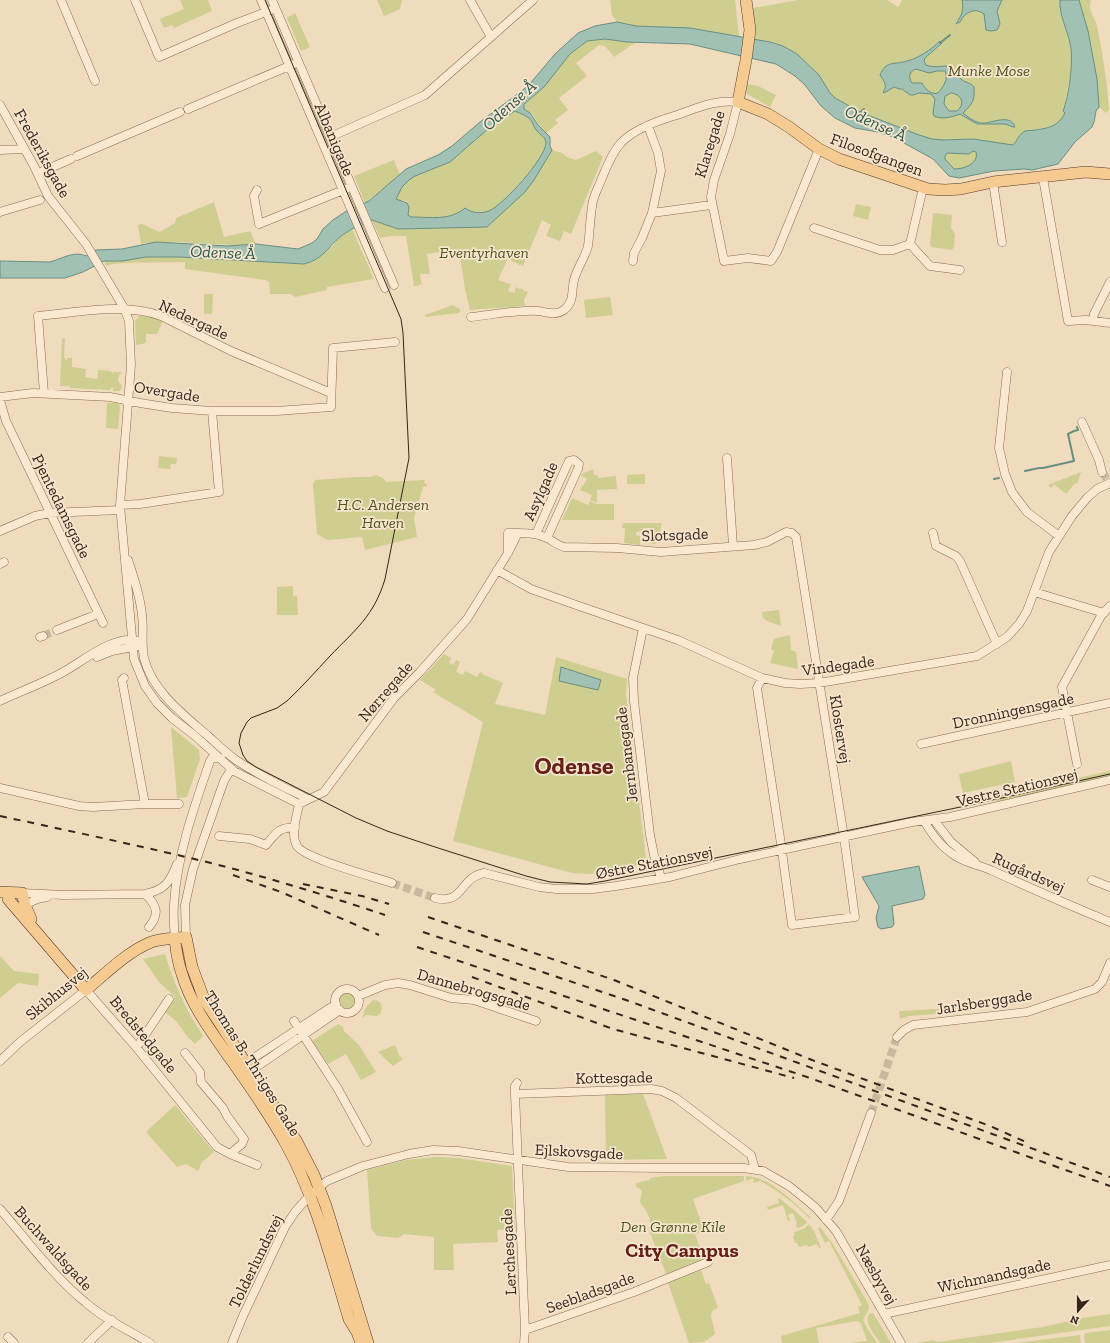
<svg xmlns="http://www.w3.org/2000/svg" width="1110" height="1343" font-family="'Zilla Slab',serif">
  <style>
    .green { fill: #cece91 }
    .water { fill: #a1c1b4; stroke: #688f81; fill-rule: evenodd }
    .lines { fill: none; stroke-linecap: round; stroke-linejoin: round }
    .stream { stroke: #688f81; stroke-width: 2 }
    .minor-tunnel { stroke: #cbb79d; stroke-width: 8; stroke-dasharray: 8 4; stroke-linecap: butt }
    .minor-casing { stroke: #896b55; stroke-width: 9 }
    .major-casing { stroke: #563a2a; stroke-width: 12 }
    .minor { stroke: #fae9d0; stroke-width: 8 }
    .major { stroke: #f6cb91; stroke-width: 11 }
    .tram { stroke: #37251b; stroke-width: 1 }
    .rail { stroke: #37251b; stroke-width: 2; stroke-dasharray: 7 7; stroke-linecap: butt }
    .labels { text-anchor: middle; stroke-width: 3.5; stroke-linejoin: round; paint-order: stroke }
    .park-label { font-size: 16px; font-style: italic; fill: #4d5420; stroke: #f7e6cd }
    .street-label { font-size: 16px; fill: #37251b; stroke: #f7e6cd }
    .water-label { font-size: 17px; font-style: italic; fill: #29584f; stroke: #f7e6cd }
    .district-label { font-size: 20px; font-weight: bold; fill: #662018; stroke: #f7e6cd }
    .town-label { font-size: 24px; font-weight: bold; fill: #662018; stroke: #f7e6cd }
  </style>
  <rect width="100%" height="100%" fill="#f0dbbd"/>
  <!-- green -->
  <path class="green" d="M180 0H208L212 11 174 28 172 25 164 28 160 19 184 9Z
    M377 0H402L400 9 384 16Z
    M610 0H735L739 37 690 28 636 26 617 22 612 15Z
    M798 0H887L898 7 902 0H1060C1059 14 1067 29 1070 42 1072 48 1071 55 1072 61 1072 78 1063 96 1066 113 1055 133 1047 124 1032 131 1024 134 1019 142 1011 145L973 139 943 140 932 139 919 135 860 112 835 98 830 93 819 75 797 54 783 46 770 42 754 40 756 33 753 8Z
    M1079 0H1091C1087 10 1095 17 1097 26 1103 54 1107 82 1109 110L1106 113 1099 107 1097 79Z
    M295 13 310 47 301 51 287 18Z
    M605 39 627 42H636L614 57 605 46 599 45 576 63 587 76 559 98 568 110 555 120 558 123 546 133C539 127 537 120 532 114 529 112 526 110 524 108V104L544 87 555 72 575 49 587 41Z
    M302 74 347 177 340 180 295 76Z
    M746 84 758 86 776 95 770 107 747 94 745 90Z
    M515 111C519 113 525 115 529 118 533 121 533 127 537 131 540 135 546 137 546 143 545 159 504 204 489 211 481 214 472 212 465 208 450 221 430 217 411 217L408 215 409 205 406 201 396 199 402 187 409 180 415 176 450 162 489 128Z
    M552 150 562 153 567 157 576 160 596 151 603 157 571 234 564 231 560 241 546 236 551 225 542 220 523 266 521 265V264L519 265 516 263V262L515 263 508 258 498 280 511 284 508 291 514 293 516 287 519 289 520 288 524 290V292L525 291 528 292 524 300 525 306 470 310 465 289 459 249 427 254 430 274H420L421 282 423 285 420 284 418 286H414L406 236H391L380 238 372 220 398 229 487 227 525 192 534 180Z
    M973 151 976 152C980 164 964 169 954 169L945 159V156L947 153 969 154Z
    M394 160 400 175 365 203 354 176Z
    M214 202 224 237 250 231 256 244C218 248 179 238 141 244L138 225 142 224 160 232 175 223 176 218Z
    M856 204 871 207 868 220 853 216Z
    M933 213 952 215 951 228 955 234 954 247 952 250 932 247 930 245Z
    M352 229 374 279 327 287V290L295 297 291 294H270L269 282 265 280 185 269V262C171 263 113 261 106 266L104 261 146 257H180L304 264 333 246 338 238Z
    M204 294H213L212 314H204Z
    M610 297 613 315 586 318 584 300Z
    M453 305 461 310 459 313 425 317V315Z
    M139 316H154L163 321 157 334H146V343L136 345 135 321Z
    M62 338 65 339 64 357 66 360H67V358H72V367L86 369 85 377 97 379 98 377V370L111 371 112 373 114 372H122L119 375 118 381 122 386 120 391H113V388H111L110 390 70 388V386H60Z
    M107 403H117L120 406 118 429 106 428Z
    M159 456 177 458 176 464H171L170 469 158 468Z
    M593 469 594 475H597L598 478 616 476 617 489 597 490V503L590 500 592 495 580 490 582 486H583L587 479 581 476 582 474Z
    M1081 472 1077 484 1075 483 1066 494 1054 484 1051 488 1048 485Z
    M645 474V484H627V475Z
    M376 475 383 478 386 482 425 480 424 483 427 484V486L423 487 414 518 417 537 365 550 362 537 327 540 317 534 313 484 315 480 357 477H370Z
    M572 498 588 505 590 501 596 504H614V520H562Z
    M623 523H662L658 539 655 544H651V528H643L642 531 636 532V535L640 536V545L624 543 625 528H622Z
    M293 586V596H297L298 615H277V587Z
    M779 610 781 626 767 621 763 618 762 612Z
    M790 635 791 650 796 652 798 669 770 663 774 651 771 649 774 639Z
    M444 654 451 658 449 663 454 665 456 660 460 662 456 672 463 675 465 671 477 677 480 672 483 673 482 674 503 683 495 704 545 715 556 657 627 679 626 693 646 859 645 864 591 874 572 873 453 841 483 722 433 692 435 691V689L420 680Z
    M171 727 199 750 200 759 187 797 177 798Z
    M1011 761 1015 782 963 793 959 775 960 774Z
    M1110 771V777L997 804 994 796Z
    M165 954C175 986 185 1008 203 1036L195 1044 187 1036 177 1022 165 1012 175 997 159 982 143 959Z
    M0 956 14 971 39 974 38 986 18 983 0 998Z
    M339 1001a8 8 0 1 1 16 0a8 8 0 1 1-16 0Z
    M373 1000C381 1000 383 1005 381 1013L377 1016 366 1015 362 1018 366 1007Z
    M961 1008V1012L909 1016 900 1019 899 1011Z
    M338 1024 343 1027 344 1031 359 1045 376 1072 361 1080 346 1054 328 1064 312 1041Z
    M395 1045 399 1055 403 1059 393 1066 378 1052Z
    M643 1094 667 1159 606 1160 605 1095Z
    M175 1105 214 1152 202 1162 198 1171 186 1164 177 1167 146 1132Z
    M435 1157 459 1158 512 1166 515 1229 497 1230 498 1242 453 1244 454 1270H434V1237L404 1234 398 1238 377 1236 371 1228 367 1170 406 1160Z
    M664 1176H744V1181L693 1199 704 1231 695 1234 703 1257 702 1260 688 1265 682 1270 666 1274 649 1230C653 1219 646 1211 640 1202L642 1190 636 1187V1183L649 1180 650 1178Z
    M746 1176C771 1177 793 1202 811 1218L810 1219C795 1204 779 1191 760 1181L754 1183 753 1178 746 1181Z
    M779 1198 794 1210 807 1222 803 1226 797 1228 796 1224 797 1223 793 1213 788 1215 790 1220 788 1221 783 1205 768 1210 767 1207 779 1203 778 1199Z
    M809 1224 814 1231 821 1248H819L817 1244 808 1247 807 1245 799 1247 797 1243H795L793 1236 795 1235 794 1232 804 1229Z
    M820 1227 833 1244 869 1305V1309L863 1320 866 1326 877 1343H849L867 1341 861 1324 858 1321 816 1328 819 1343H782L781 1336 860 1313 858 1307 862 1305 829 1241 825 1243 818 1229Z
    M701 1270 706 1284 709 1283 718 1308 712 1311 711 1316 715 1334 704 1342 689 1343 668 1283 675 1280V1279Z
    M873 1313 891 1343H880C876 1335 863 1323 869 1314Z
    M1110 1314V1326L990 1343H917L932 1340 938 1342 1043 1327 1082 1318Z
    M1110 1330V1343H1085L1084 1335 1086 1333Z
    M1080 1335 1081 1343H1016Z"/>
  <!-- water -->
  <path class="water" d="M962 0H1002L997 11 1000 24 997 30 991 31 986 30 984 14C975 7 965 12 960 22L956 24C962 14 964 11 962 0Z
    M1060 0H1079L1088 31 1097 79 1099 107 1096 111 1094 122 1092 127 1075 142 1058 164 1032 170 1024 169 994 171 959 178 949 176 933 159 895 138 878 132 855 128 835 118 821 106 805 85 795 76 776 64 690 44 627 42 605 39 587 41 570 54 544 87 524 104V109L530 113 538 125 550 137V146L552 150 534 180 525 192 487 227 398 229 372 220C363 224 352 228 344 234 328 245 326 258 304 264L180 257H146L122 261H104L83 272 65 278H0V261L49 262C60 260 74 250 86 256L96 250 122 249 156 242 227 246 256 244 298 249 312 243 317 239 323 229 333 220 345 212 369 201 406 169 438 155 452 146 480 122 528 86 555 54 578 33 595 26 617 22 636 26 690 28 770 42 783 46 797 54 819 75 830 93 835 98 860 112 919 135 932 139 943 140 973 139 1013 145C1017 141 1019 134 1025 131 1028 130 1031 131 1035 130 1048 128 1058 127 1065 113L1063 111C1069 97 1074 58 1070 43 1067 29 1059 15 1060 0ZM515 111C519 113 525 115 529 118 533 121 533 127 537 131 540 135 546 137 546 143 545 159 504 204 489 211 481 214 472 213 465 208 450 221 430 217 411 217L408 215 409 207 407 203 396 199 402 187 409 180 415 176 450 162 489 128ZM973 151 976 152C979 164 964 169 954 169L945 159V156L947 153 969 154Z
    M940 41 942 43 925 58 924 61 926 65C934 68 939 66 948 66 955 67 956 75 961 79 965 83 970 82 974 87 975 101 972 104 963 113 968 117 973 121 980 123 989 125 1010 112 1015 127H1013L1005 124H977L960 114C952 117 942 120 934 116L933 113 935 99 931 94 919 93 913 95H910L902 89H899L894 87 884 93 883 92C888 86 884 81 880 75 886 60 895 65 907 61 917 59 932 49 940 41ZM916 69 929 73 937 71H945C949 79 943 87 938 93 931 95 925 89 922 83H912C908 78 909 71 916 69ZM951 93C961 94 966 104 957 111H949L944 104 945 96Z
    M561 667 601 680 598 690 559 681Z
    M919 866 925 895 923 899 892 906 894 924 892 927 881 929 878 927 876 918 879 906 862 877Z"/>
  <g class="lines">
    <!-- stream -->
    <path class="stream" d="M940 43 950 35
      M858 114 864 109
      M1074 431 1078 430 1077 427
      M1025 471 1039 468H1043L1074 461 1068 434 1074 431
      M994 479 999 478"/>
    <!-- minor-tunnel -->
    <path class="minor-tunnel" d="M1102 472 1107 479
      M43 636 57 630
      M392 883 435 898
      M871 1113 897 1037"/>
    <defs>
      <path id="minor" d="M61 0 95 81
        M135 0 159 57 237 23 271 10
        M261 0 385 288
        M272 0 394 285
        M470 0 491 37
        M0 105 34 166 48 196 86 244 124 308 129 321 131 365 120 505 134 659 145 686 157 703 172 718 194 735 234 771 299 804
        M188 109 294 64
        M330 137 425 95 533 0
        M0 150 24 149
        M77 156 180 112
        M43 171 71 159
        M1043 178 1068 321 1086 320 1110 323
        M993 182 1002 242
        M257 190 254 196 259 224 346 189
        M0 212 40 200
        M652 213 711 205
        M814 228 880 250H893L910 244
        M910 244 930 266 960 270
        M910 244 923 188
        M633 261 634 253 642 238 652 213 661 171 658 153 648 126
        M471 317C490 315 521 309 538 311 547 312 555 316 564 310 575 301 571 291 574 280 577 268 585 258 588 246 590 231 590 215 593 201 595 193 599 186 602 178 607 166 612 153 620 144 632 130 660 120 677 115 697 108 716 99 738 102L730 134 714 180 711 197 724 261 748 258 771 261 777 252 819 149
        M1093 321 1094 314 1110 282
        M1007 372 999 448 1005 474 1012 492 1027 512 1059 536
        M44 393 38 316C77 313 123 302 161 316L231 351 331 393
        M0 397 33 393 110 397 140 403 172 408 212 411H277L331 407 333 348 395 342
        M0 400 6 421 103 623
        M1082 422 1099 460 1102 472
        M727 458 733 546
        M120 505 140 504 219 492 212 411
        M0 531 35 516 50 513 120 510
        M933 533 936 546 956 556 960 561 997 644
        M536 534 568 463 569 461 574 460 579 464 578 469 547 538
        M508 553V533C521 533 535 532 547 538 553 541 557 545 564 547L617 548 661 552 754 545 767 542 786 532 792 533 796 537 844 837 855 917 792 925 781 844 757 688 762 678
        M128 560C134 578 140 596 142 615 144 629 141 644 144 658 152 691 184 715 208 736 217 744 226 753 236 760 258 775 284 787 308 799
        M0 564 4 562
        M497 570 531 589 579 606 678 640 762 678 785 683 800 684 819 683 977 656 1007 637 1019 624 1027 611 1049 552 1072 516 1087 498 1097 489 1110 483
        M1034 592 1104 613
        M643 628 633 678 634 701 650 835 654 855 661 878
        M57 630 98 614
        M40 637 43 636
        M97 657 112 651 137 646
        M124 678 122 680 145 804
        M0 701C21 691 44 683 65 671 83 661 115 634 137 641
        M921 744 1110 703
        M1077 764 1062 687 1101 616 1110 606
        M0 788 79 806 93 807 145 804H179
        M934 820 951 842 975 862
        M924 821C932 834 940 846 954 855 965 863 980 865 993 871 1032 889 1071 906 1110 922
        M219 836 250 839 266 845C277 832 278 828 295 827
        M1092 880 1110 887
        M392 883C375 877 305 859 297 846 290 834 297 816 299 804L324 792 394 698 419 673 467 619 508 553 518 533
        M22 893 64 895 145 894C165 890 170 882 177 864
        M145 894C157 905 160 914 149 927
        M435 898C464 905 459 878 484 873L539 887 556 889H593L616 886 670 877 740 859 912 822 950 817 1110 780
        M21 907 37 899 47 897
        M186 937 185 905 193 869 224 781 230 771H234
        M175 939C174 927 173 916 174 904 177 855 194 807 210 761L212 758H221
        M335 1001a12 12 0 1 1 24 0a12 12 0 1 1-24 0Z
        M358 996 385 985 398 983 410 985 451 998 474 1000 536 1021
        M294 1021 338 1089 367 1142
        M897 1037 904 1030 913 1025 1027 1012 1095 989 1102 982 1110 963
        M136 1047 139 1044 169 999
        M185 1053 200 1072 201 1082 223 1108 227 1116 244 1139 242 1144 230 1154
        M0 1061 20 1042 86 990 136 1047 217 1147 230 1154 257 1165
        M243 1065 336 1004
        M246 1074 340 1010
        M517 1083 515 1086V1094L525 1330 524 1343
        M515 1094 651 1089 662 1091 676 1098 751 1155 755 1169
        M0 1209C26 1239 54 1277 85 1302 104 1319 128 1330 150 1343
        M826 1220 839 1201 871 1113
        M884 1314 1110 1265
        M525 1330 634 1292 708 1262
        M8 1337 14 1343
        M88 1343 112 1320
        M232 1343 243 1316 285 1227 295 1212 310 1195 327 1181 363 1166 409 1154 433 1150 458 1151 568 1167 664 1168H744L763 1171 789 1186 809 1202 816 1208 836 1231 901 1343"/>
      <path id="major" d="M746 0 750 30 746 60 738 102 768 114 789 127 819 149 839 159 928 189 945 190 961 189 993 182 1086 172 1110 174
        M0 892 22 893 25 905 31 919
        M8 899 86 990C105 974 126 953 149 943 160 938 174 939 186 937L192 967 204 999 296 1140 314 1175 326 1206 368 1343
        M175 939C176 950 178 963 182 974 190 1002 208 1027 224 1050 246 1081 268 1111 286 1144 316 1198 331 1260 349 1319L357 1332 361 1343"/>
    </defs>
    <!-- minor casing -->
    <use href="#minor" class="minor-casing"/>
    <!-- major casing -->
    <use href="#major" class="major-casing"/>
    <!-- minor -->
    <use href="#minor" class="minor"/>
    <!-- major -->
    <use href="#major" class="major"/>
    <!-- tram -->
    <path class="tram" d="M265 0 401 319 403 333 409 458 385 579C374 616 355 630 330 656 316 671 302 687 287 701L277 708 251 718 247 722 241 733 239 743 243 755 247 761 256 767 356 818 387 831 435 847 526 876 550 882 587 884 605 881 970 805 1110 774"/>
    <!-- rail -->
    <path class="rail" d="M0 816C70 831 141 846 211 863 270 878 328 896 385 915
      M233 875 281 892 379 935
      M303 884 362 896 389 904
      M428 917 614 980 812 1060 990 1126 1028 1143
      M423 932 626 1000 1110 1177
      M417 947 807 1077 1110 1186
      M472 977 613 1029 794 1078"/>
  </g>
  <g class="labels">
    <!-- park labels -->
    <g class="park-label">
      <text x="989" y="76">Munke Mose</text>
      <text x="484" y="258">Eventyrhaven</text>
      <text x="383" y="510">H.C. Andersen<tspan x="383" dy="18">Haven</tspan></text>
      <text x="673" y="1232">Den Grønne Kile</text>
    </g>
    <!-- street labels -->
    <g class="street-label">
      <text transform="translate(335 139) rotate(67)" y="6">Albanigade</text>
      <text transform="translate(709 144) rotate(-73)" y="6">Klaregade</text>
      <text transform="translate(43 153) rotate(61)" y="6">Frederiksgade</text>
      <text transform="translate(877 154) rotate(20)" y="6">Filosofgangen</text>
      <text transform="translate(194 319) rotate(25)" y="6">Nedergade</text>
      <text transform="translate(167 391) rotate(9)" y="6">Overgade</text>
      <text transform="translate(540 491) rotate(-66)" y="6">Asylgade</text>
      <text transform="translate(62 506) rotate(64)" y="6">Pjentedamsgade</text>
      <text transform="translate(675 534) rotate(-2)" y="6">Slotsgade</text>
      <text transform="translate(838 665) rotate(-8)" y="6">Vindegade</text>
      <text transform="translate(385 691) rotate(-49)" y="6">Nørregade</text>
      <text transform="translate(1013 710) rotate(-12)" y="6">Dronningensgade</text>
      <text transform="translate(841 729) rotate(81)" y="6">Klostervej</text>
      <text transform="translate(626 755) rotate(-97)" y="6">Jernbanegade</text>
      <text transform="translate(1017 787) rotate(-13)" y="6">Vestre Stationsvej</text>
      <text transform="translate(654 862) rotate(-11)" y="6">Østre Stationsvej</text>
      <text transform="translate(1029 872) rotate(24)" y="6">Rugårdsvej</text>
      <text transform="translate(474 989) rotate(16)" y="6">Dannebrogsgade</text>
      <text transform="translate(56 993) rotate(-39)" y="6">Skibhusvej</text>
      <text transform="translate(984 1001) rotate(-9)" y="6">Jarlsberggade</text>
      <text transform="translate(144 1034) rotate(50)" y="6">Bredstedgade</text>
      <text transform="translate(253 1063) rotate(58)" y="6">Thomas B. Thriges Gade</text>
      <text transform="translate(614 1077) rotate(-1)" y="6">Kottesgade</text>
      <text transform="translate(579 1151) rotate(3)" y="6">Ejlskovsgade</text>
      <text transform="translate(54 1248) rotate(48)" y="6">Buchwaldsgade</text>
      <text transform="translate(508 1252) rotate(-93)" y="6">Lerchesgade</text>
      <text transform="translate(255 1261) rotate(-64)" y="6">Tolderlundsvej</text>
      <text transform="translate(877 1274) rotate(60)" y="6">Næsbyvej</text>
      <text transform="translate(994 1275) rotate(-12)" y="6">Wichmandsgade</text>
      <text transform="translate(590 1292) rotate(-20)" y="6">Seebladsgade</text>
    </g>
    <!-- water labels -->
    <g class="water-label">
      <text transform="translate(509 105) rotate(-42)" y="6">Odense Å</text>
      <text transform="translate(876 123) rotate(24)" y="6">Odense Å</text>
      <text transform="translate(223 252) rotate(2)" y="6">Odense Å</text>
    </g>
    <!-- district labels -->
    <g class="district-label">
      <text x="682" y="1257">City Campus</text>
    </g>
    <!-- town labels -->
    <g class="town-label">
      <text x="574" y="774">Odense</text>
    </g>
  </g>
  <!-- north arrow -->
  <g transform="translate(1078 1311) rotate(201)" stroke="#f7e6cd" stroke-width="3" paint-order="stroke">
  <path d="M0-3L7 15L0 10L-7 15Z" fill="#37251b"/>
  <text y="-6" font-size="11" font-weight="bold" text-anchor="middle" fill="#37251b">N</text>
  </g>
</svg>
